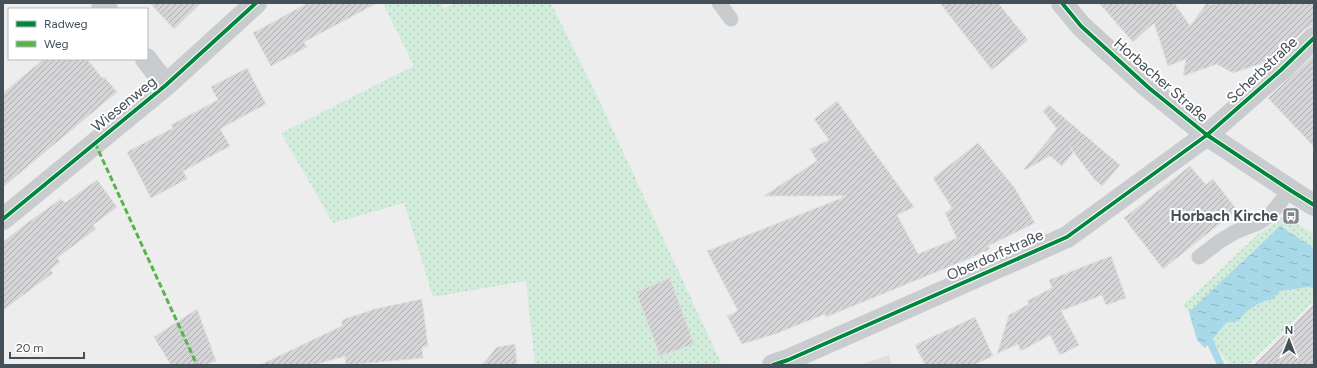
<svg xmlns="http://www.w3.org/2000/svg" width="1317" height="368" font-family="Figtree,sans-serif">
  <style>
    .education { fill: #e0dede }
    .grass { fill: url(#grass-dots) }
    .water { fill: url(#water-ripples) }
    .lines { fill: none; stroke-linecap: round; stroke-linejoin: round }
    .stream { stroke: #a8d9e9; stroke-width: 7 }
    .building { fill: url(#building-hatch); stroke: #dfdfe0 }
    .lane { stroke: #c9ccce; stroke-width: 15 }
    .street { stroke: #c9ccce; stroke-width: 22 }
    .secondary { stroke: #c9cccf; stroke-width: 22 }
    .quiet { stroke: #57b448; stroke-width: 3; stroke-dasharray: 6 3; stroke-linecap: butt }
    .cycleway-casing { stroke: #fff; stroke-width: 6 }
    .cycleway { stroke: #00873e; stroke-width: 4 }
    .labels { text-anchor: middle; stroke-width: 4; stroke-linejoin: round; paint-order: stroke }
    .street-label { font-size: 15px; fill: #454f58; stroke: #fff }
    .poi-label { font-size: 15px; font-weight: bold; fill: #454f58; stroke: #fff; text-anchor: end }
  </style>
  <defs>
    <pattern id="grass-dots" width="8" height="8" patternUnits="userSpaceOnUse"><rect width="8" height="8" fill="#d2ecdc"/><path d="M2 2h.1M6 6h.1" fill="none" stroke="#b6ccbf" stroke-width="1.8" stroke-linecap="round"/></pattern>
    <pattern id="water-ripples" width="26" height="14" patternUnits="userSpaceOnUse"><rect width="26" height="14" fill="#a8d9e9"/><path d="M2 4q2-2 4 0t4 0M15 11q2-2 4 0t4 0" fill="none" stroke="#8bb2c0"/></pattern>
    <pattern id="building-hatch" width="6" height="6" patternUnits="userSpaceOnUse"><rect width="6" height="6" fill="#d5d5d7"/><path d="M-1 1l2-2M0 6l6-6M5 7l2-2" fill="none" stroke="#afafb1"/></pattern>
  </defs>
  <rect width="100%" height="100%" fill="#eeeded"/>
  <!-- education -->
  <path class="education" d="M889 355 892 365H860Z"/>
  <!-- grass -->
  <path class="grass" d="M383 3H441L444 8 455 3H551L598 98 722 365H535L526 281 433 297 404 203 333 223 281 133 414 66Z
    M1284 215 1314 234V301L1248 365H1230L1211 341 1205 348 1197 340 1189 312 1183 305 1256 236 1273 224Z"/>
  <!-- water -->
  <path class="water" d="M1280 226 1314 248V288L1308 287 1280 291 1273 299 1261 302 1247 311 1238 321 1226 323 1205 348 1197 340 1189 312Z"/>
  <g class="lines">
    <!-- stream -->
    <path class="stream" d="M1206 334 1221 365"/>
  </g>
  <!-- building -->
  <path class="building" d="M150 3H201L174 29Z
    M308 3H377L304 42 307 47 271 66 253 33Z
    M940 3H998L1028 40 992 70Z
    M1099 3H1177L1175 4 1190 26 1207 3 1211 5 1217 3H1314V26H1311L1305 29 1275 59 1233 73 1217 64 1183 76 1186 59 1168 66 1154 23 1133 42Z
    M1314 55V147L1268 98Z
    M44 59H87L102 78 104 77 117 92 3 187V93Z
    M247 68 266 104 220 129 230 146 183 171 187 179 151 198 127 152 173 128 171 125 218 100 211 87Z
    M837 101 914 207 897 215 918 254 957 238 945 213 952 208 933 178 978 143 1014 187 1035 223 988 246 990 249 968 259 826 317 825 314 775 334 742 344 727 316 738 311 707 251 847 196H764L817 161 810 149 829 140 814 119Z
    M1049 105 1120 165 1102 186 1094 179 1070 147 1073 153 1062 166 1050 156 1025 170 1024 169 1057 129 1043 111Z
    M1190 166 1206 185 1213 179 1237 210 1163 269 1124 218Z
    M97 180 117 207 93 225 96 229 57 258 60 262 50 270 53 273 3 310V242L30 221 61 199 65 203Z
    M1111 256 1126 298 1106 305 1102 295 1061 311 1079 345 1060 355 1050 335 1021 351 1018 344 997 354 1009 315 1029 304 1027 301 1052 288 1049 280Z
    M670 278 694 344 660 356 636 292Z
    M422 299 428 346 422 347 423 358 346 365 345 356 314 365H260L342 326V320L375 309Z
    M1314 304V365H1254Z
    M197 309 216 361 205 365H171L154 337Z
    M975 317 993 356 973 365H925L915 345Z
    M515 344 517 365H482L497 347Z"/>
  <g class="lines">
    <!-- lane -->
    <path class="lane" d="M719 3 731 19
      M1199 257 1220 241 1235 232 1258 223 1270 215 1290 190"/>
    <!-- street -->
    <path class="street" d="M102 3 107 9
      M146 59 166 85
      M3 219 166 85 256 3
      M773 365 788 360 1067 237 1207 135 1281 70 1314 38"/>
    <!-- secondary -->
    <path class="secondary" d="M1062 3 1081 26 1149 88 1207 135 1290 190 1314 205"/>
    <!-- quiet -->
    <path class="quiet" d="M95 143 197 365"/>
    <defs>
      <path id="cycleway" d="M1062 3 1081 26 1149 88 1207 135 1290 190 1314 205
        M3 219 166 85 256 3
        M773 365 788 360 1067 237 1207 135 1281 70 1314 38"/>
    </defs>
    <!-- cycleway casing -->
    <use href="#cycleway" class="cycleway-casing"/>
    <!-- cycleway -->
    <use href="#cycleway" class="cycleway"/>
  </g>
  <!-- icons -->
  <defs>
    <symbol id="bus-square" viewBox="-11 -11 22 22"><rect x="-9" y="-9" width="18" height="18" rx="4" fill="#80868c" stroke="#fff"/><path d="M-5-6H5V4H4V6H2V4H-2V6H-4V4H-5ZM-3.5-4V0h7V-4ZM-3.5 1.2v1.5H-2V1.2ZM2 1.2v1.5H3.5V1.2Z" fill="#fff"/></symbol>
  </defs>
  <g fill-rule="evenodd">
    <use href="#bus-square" x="1281" y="206" width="20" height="20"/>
  </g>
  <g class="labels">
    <!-- street labels -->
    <g class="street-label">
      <text transform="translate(1262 70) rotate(-43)" y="5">Scherbstraße</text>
      <text transform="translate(1161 80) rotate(41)" y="5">Horbacher Straße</text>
      <text transform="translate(124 104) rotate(-39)" y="5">Wiesenweg</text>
      <text transform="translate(995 255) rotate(-24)" y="5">Oberdorfstraße</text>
    </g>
    <!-- poi labels -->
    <g class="poi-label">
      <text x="1278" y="221">Horbach Kirche</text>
    </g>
  </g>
  <!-- border -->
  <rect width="1317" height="368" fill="none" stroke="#454f58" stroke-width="8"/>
  <!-- legend -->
  <rect x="8" y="8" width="140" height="52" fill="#ffffff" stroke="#b5b9bc"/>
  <rect x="16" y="21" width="20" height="6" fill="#00873e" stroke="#b5b9bc"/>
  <text x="44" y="28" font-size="12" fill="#454f58">Radweg</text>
  <rect x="16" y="41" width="20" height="6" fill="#57b448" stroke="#b5b9bc"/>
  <text x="44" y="48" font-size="12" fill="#454f58">Weg</text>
  <!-- north arrow -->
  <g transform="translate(1289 340)" stroke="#ffffff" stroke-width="3" paint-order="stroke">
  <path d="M0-3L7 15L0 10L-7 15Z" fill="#454f58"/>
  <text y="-6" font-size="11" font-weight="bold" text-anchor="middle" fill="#454f58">N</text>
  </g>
  <!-- scale -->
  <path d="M10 352v6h74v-6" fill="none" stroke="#454f58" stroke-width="2"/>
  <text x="16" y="352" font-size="12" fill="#454f58" stroke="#ffffff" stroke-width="3" paint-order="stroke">20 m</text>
</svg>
